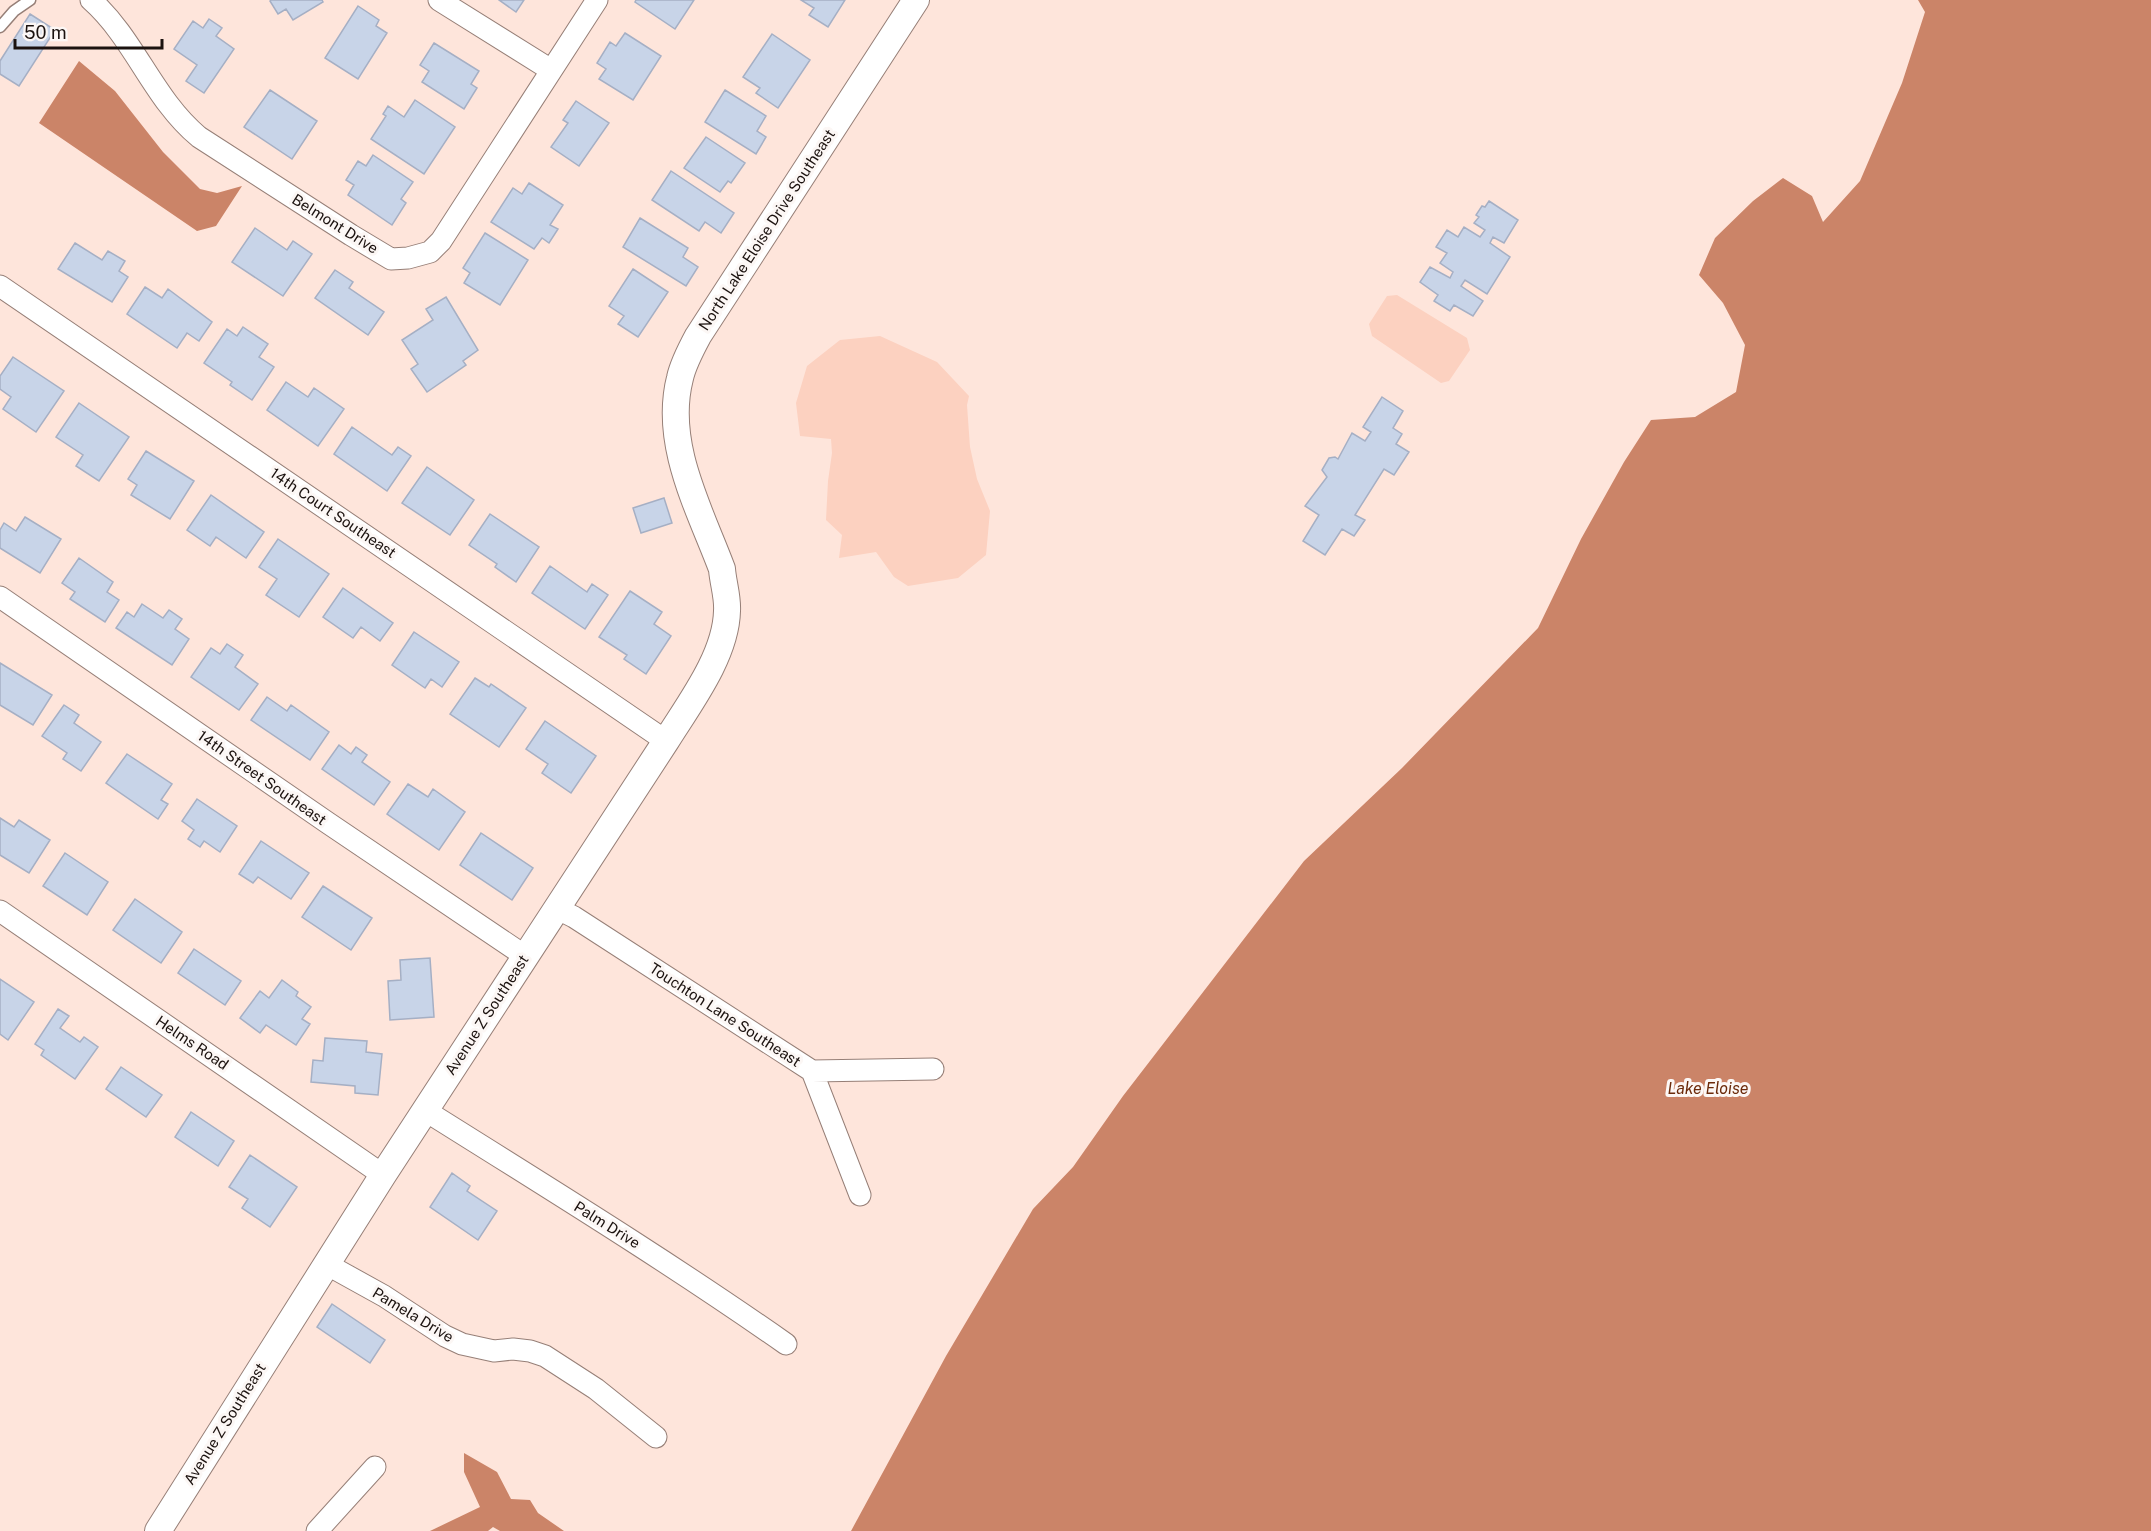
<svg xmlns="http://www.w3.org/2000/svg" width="2151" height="1531" font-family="'Public Sans',sans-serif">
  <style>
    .green { fill: #fcd1c0 }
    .water { fill: #cb8468 }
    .building { fill: #c8d4e8; stroke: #a5afc4; stroke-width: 1.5 }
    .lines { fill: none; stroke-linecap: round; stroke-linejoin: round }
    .service-casing { stroke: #967f77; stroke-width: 13 }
    .minor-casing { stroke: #967f77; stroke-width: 23 }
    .tertiary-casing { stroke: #967f77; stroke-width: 28 }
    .service { stroke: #fff; stroke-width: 10 }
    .minor { stroke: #fff; stroke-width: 21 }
    .tertiary { stroke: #fff; stroke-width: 26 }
    .labels { text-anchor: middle; stroke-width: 6; stroke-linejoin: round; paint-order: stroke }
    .street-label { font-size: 15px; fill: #1b120f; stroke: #fcf7f5 }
    .water-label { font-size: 16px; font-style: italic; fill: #6b2a0a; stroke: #fcf7f5 }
  </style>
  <rect width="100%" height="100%" fill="#fee5db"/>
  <!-- green -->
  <path class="green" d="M1397 295 1467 338 1470 350 1449 381 1441 383 1372 336 1369 324 1387 296Z
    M880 336 937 362 969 396 967 405 970 447 977 479 990 511 986 555 958 578 908 586 894 577 876 552 839 558 842 535 826 520 828 481 832 453 831 439 800 436 796 403 807 366 840 340Z"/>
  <!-- water -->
  <path class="water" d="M1918 0H2151V1531H851L946 1356 1033 1209 1073 1167 1123 1096 1304 861 1402 768 1538 628 1581 539 1624 462 1651 420 1695 417 1736 392 1745 345 1723 303 1699 275 1715 238 1753 201 1783 178 1812 196 1823 222 1860 181 1902 83 1925 12Z
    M79 61 115 91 163 152 200 189 217 193 242 186 216 226 197 231 39 123Z
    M464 1453 497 1472 511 1499 530 1500 538 1513 564 1531H500L493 1527 488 1531H430L480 1507 464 1472Z"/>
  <!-- building -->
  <path class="building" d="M271 0H322L323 2 293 20 286 9 278 14 270 1Z
    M499 0H524L516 12Z
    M636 0H694L675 29 635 2Z
    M801 0H845L828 27 809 15 814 8Z
    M358 6 379 20 376 26 387 33 358 79 325 58Z
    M30 14 55 30 19 86 0 74V61Z
    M209 19 222 28 216 36 234 49 204 93 186 81 197 65 174 49 193 21 203 28Z
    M625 33 661 56 633 100 599 79 606 69 597 63 610 42 616 46Z
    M772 34 810 60 778 108 756 93 760 88 743 77Z
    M434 43 479 71 471 84 477 88 464 109 422 82 429 71 420 65Z
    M270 90 317 121 292 159 244 127Z
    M725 90 766 116 757 131 766 137 756 154 705 122Z
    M415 100 455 127 424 174 371 139 386 116 383 114 388 106 404 117Z
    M576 101 609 123 579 166 551 147 568 123 563 120Z
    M706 137 745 163 731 183 728 181 720 192 684 168Z
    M373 155 413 182 401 199 406 203 392 225 348 195 354 185 346 180 358 161 366 166Z
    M671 171 734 213 721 233 705 222 699 231 652 200Z
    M529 183 563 205 550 225 558 229 549 243 542 238 534 249 491 222 513 188 522 194Z
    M1489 201 1518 220 1504 243 1493 237 1490 243 1510 257 1487 294 1465 280 1461 286 1483 301 1473 316 1454 305 1450 311 1434 301 1438 295 1420 282 1430 267 1450 278 1453 272 1440 263 1447 253 1436 247 1447 230 1458 237 1464 227 1480 237 1485 230 1474 223 1479 217 1476 215 1482 206 1485 207Z
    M640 218 688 248 683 257 698 267 686 286 623 247Z
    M255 228 287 250 293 241 312 254 283 296 232 262Z
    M485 233 528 260 500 305 464 283 470 273 463 268Z
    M75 243 102 260 108 251 125 261 119 271 128 277 112 302 58 269Z
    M633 269 668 292 638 337 618 324 624 316 609 306Z
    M335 270 353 282 349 288 384 312 368 335 315 298Z
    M145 287 162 298 168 289 212 322 199 341 187 333 177 348 127 314Z
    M446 297 478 350 463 361 466 365 427 392 411 369 418 364 402 340 433 320 426 309Z
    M243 327 268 344 259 357 274 367 252 400 230 385 232 382 204 363 227 329 237 336Z
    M13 357 64 391 36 432 3 409 11 397 0 389V376Z
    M286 382 308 397 314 388 344 409 318 446 267 410Z
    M1382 397 1403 411 1393 428 1402 434 1396 444 1409 452 1394 475 1384 469 1355 515 1365 520 1354 536 1342 529 1325 555 1303 541 1319 515 1305 506 1327 477 1322 470 1329 458 1335 457 1338 459 1352 433 1365 441 1371 432 1363 427Z
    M79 403 129 437 99 481 76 466 83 455 56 437Z
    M352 427 392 455 398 447 411 456 387 491 334 454Z
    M146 451 194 481 170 519 131 495 137 485 128 479Z
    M427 467 474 500 450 535 402 503Z
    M211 495 264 532 246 558 216 537 210 546 187 530Z
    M664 498 672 523 641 533 633 508Z
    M490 514 539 547 516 582 495 567 497 564 469 545Z
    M25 517 61 539 40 573 0 548V530L4 523 16 531Z
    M278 539 329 574 299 617 266 595 277 579 259 567Z
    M79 558 113 582 107 592 119 600 105 622 70 599 75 592 62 583Z
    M550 566 587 592 592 584 608 595 585 629 532 593Z
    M343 588 393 623 380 641 361 627 353 638 323 617Z
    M630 591 662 612 654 624 671 636 646 674 624 659 627 655 599 637Z
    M142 604 163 618 169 610 182 619 175 629 189 639 172 665 116 628 127 612 134 617Z
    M414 632 459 662 442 687 431 679 425 688 392 665Z
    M227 644 243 655 235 667 258 684 239 710 191 677 211 648 220 654Z
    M0 663 52 695 33 725 0 705Z
    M475 678 489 687 491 684 526 708 499 747 450 714Z
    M267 697 287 711 291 705 329 732 310 760 251 720Z
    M64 705 79 715 74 723 101 742 81 771 63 759 67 753 42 736Z
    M545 721 596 756 571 793 542 773 548 764 526 749Z
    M339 745 351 754 356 747 367 755 362 762 390 782 374 805 322 769Z
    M127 754 172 784 161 800 168 804 158 819 106 783Z
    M408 784 428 797 433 789 465 812 439 850 387 814Z
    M197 799 237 826 220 852 204 841 200 847 188 839 194 830 182 821Z
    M0 818 14 827 19 820 50 840 29 873 0 855Z
    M481 833 533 868 512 900 460 865Z
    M261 841 309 873 291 899 258 877 253 883 239 874Z
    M65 853 108 882 87 915 43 886Z
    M323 886 372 918 351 950 302 917Z
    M135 899 182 932 161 963 113 930Z
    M194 949 241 981 225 1005 178 973Z
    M430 958 434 1017 390 1020 388 981 401 980 400 960Z
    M0 979 34 1002 8 1040 0 1034Z
    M282 980 298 992 296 996 311 1007 302 1019 310 1024 296 1045 266 1025 260 1033 240 1018 260 991 269 998Z
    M58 1009 69 1016 60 1028 80 1042 84 1037 98 1047 75 1079 41 1055 44 1050 35 1044Z
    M325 1038 367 1041 366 1052 382 1054 378 1095 355 1093V1086L311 1082 313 1060 323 1061Z
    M121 1067 162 1095 146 1117 106 1089Z
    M191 1112 234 1141 218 1166 175 1137Z
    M250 1155 297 1187 270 1227 242 1208 248 1199 229 1187Z
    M452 1173 470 1186 467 1191 497 1211 478 1240 430 1207Z
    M332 1304 385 1340 370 1363 317 1327Z"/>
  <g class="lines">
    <defs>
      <path id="service" d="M0 27 14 11 30 0"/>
      <path id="minor" d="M91 0C135 39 153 99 199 137L351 235 391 259 408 258 430 252 441 241 597 0
        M439 0 551 70
        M0 286 666 741
        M0 597 328 823 525 956
        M556 908 574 917 812 1071 860 1195
        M0 911 383 1175
        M812 1071 933 1069
        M426 1111C547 1187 669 1262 786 1344
        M328 1265 384 1296 445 1336 462 1344 494 1351 513 1349 530 1351 545 1356 596 1389 656 1437
        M317 1531 375 1467"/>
      <path id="tertiary" d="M158 1531 383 1175 666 741C689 704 726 656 727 611 728 597 723 583 722 569 700 510 663 444 680 378 683 364 691 349 698 336L916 0"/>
    </defs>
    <!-- service casing -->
    <use href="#service" class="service-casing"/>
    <!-- minor casing -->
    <use href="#minor" class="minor-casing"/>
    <!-- tertiary casing -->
    <use href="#tertiary" class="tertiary-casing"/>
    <!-- service -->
    <use href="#service" class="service"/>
    <!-- minor -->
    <use href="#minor" class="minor"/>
    <!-- tertiary -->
    <use href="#tertiary" class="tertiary"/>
  </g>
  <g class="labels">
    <!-- street labels -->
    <g class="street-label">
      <text transform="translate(335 224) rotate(32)" y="5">Belmont Drive</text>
      <text transform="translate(767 230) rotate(-57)" y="5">North Lake Eloise Drive Southeast</text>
      <text transform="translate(333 513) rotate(34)" y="5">14th Court Southeast</text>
      <text transform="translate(262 778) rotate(35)" y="5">14th Street Southeast</text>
      <text transform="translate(487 1015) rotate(-57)" y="5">Avenue Z Southeast</text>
      <text transform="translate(725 1015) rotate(33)" y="5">Touchton Lane Southeast</text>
      <text transform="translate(192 1043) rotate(34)" y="5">Helms Road</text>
      <text transform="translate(607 1225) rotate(32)" y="5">Palm Drive</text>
      <text transform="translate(413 1315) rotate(31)" y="5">Pamela Drive</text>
      <text transform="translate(225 1424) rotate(-58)" y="5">Avenue Z Southeast</text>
    </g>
    <!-- water labels -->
    <g class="water-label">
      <text x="1708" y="1094">Lake Eloise</text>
    </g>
  </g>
  <!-- scale -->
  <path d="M15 39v9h147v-9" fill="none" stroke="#1b120f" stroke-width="3"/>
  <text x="24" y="39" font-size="18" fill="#1b120f" stroke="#fcf7f5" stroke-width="4.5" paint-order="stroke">50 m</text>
</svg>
